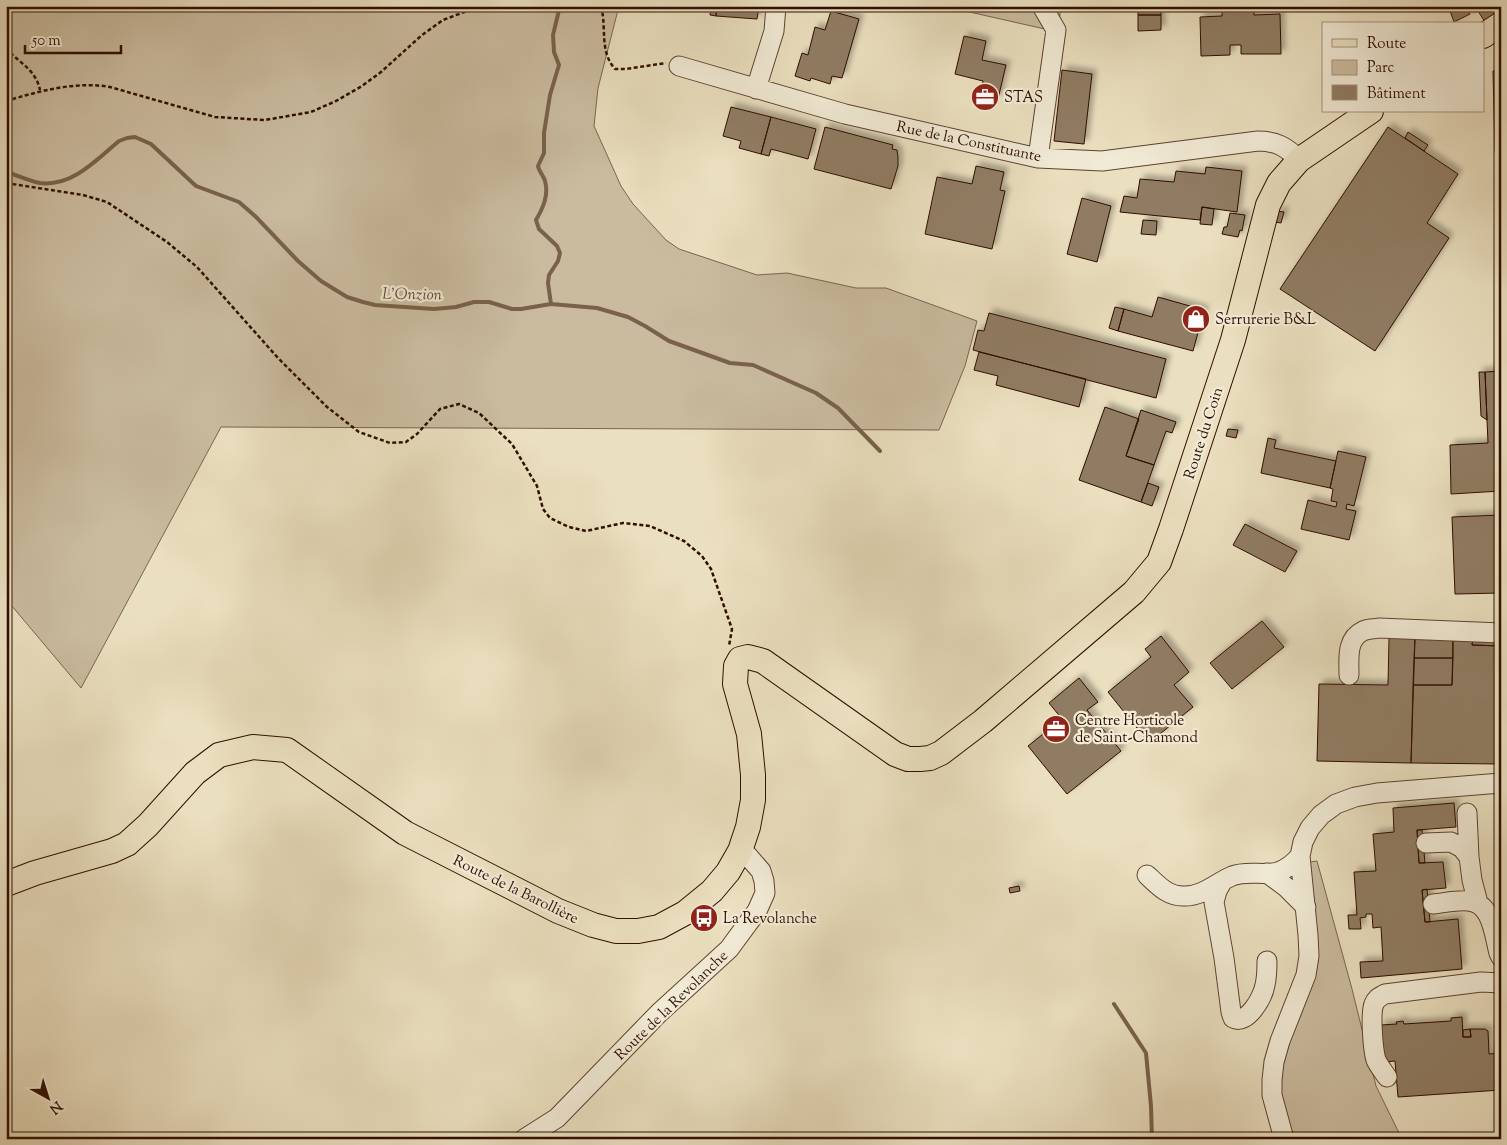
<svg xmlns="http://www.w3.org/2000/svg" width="1507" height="1145" font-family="'Sorts Mill Goudy',serif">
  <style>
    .green { fill: #cabb9f; stroke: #7c6450 }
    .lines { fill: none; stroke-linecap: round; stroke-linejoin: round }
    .stream { stroke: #79614c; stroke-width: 4 }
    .building { fill: #907b63; stroke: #2f0e00; filter: url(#shadow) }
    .minor-casing { stroke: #5e4230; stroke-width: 21 }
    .major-casing { stroke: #2f0e00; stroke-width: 26 }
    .path { stroke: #2f0e00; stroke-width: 2.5; stroke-dasharray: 4 2.5; stroke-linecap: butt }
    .minor { stroke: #f1ead5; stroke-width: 19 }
    .major { stroke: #eadfbf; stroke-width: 24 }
    .labels { text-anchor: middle; stroke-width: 4.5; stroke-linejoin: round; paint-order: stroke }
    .poi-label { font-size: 15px; fill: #2f0e00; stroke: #f1ead5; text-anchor: start }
    .street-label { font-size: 15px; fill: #2f0e00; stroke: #f1ead5 }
    .water-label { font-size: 16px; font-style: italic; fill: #664c39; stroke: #f1ead5 }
  </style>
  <defs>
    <filter id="shadow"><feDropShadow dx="4.5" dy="-4.5" stdDeviation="2.5" flood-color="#0004"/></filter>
  </defs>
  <rect width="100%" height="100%" fill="#eadfbf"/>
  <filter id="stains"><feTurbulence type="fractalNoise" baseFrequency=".004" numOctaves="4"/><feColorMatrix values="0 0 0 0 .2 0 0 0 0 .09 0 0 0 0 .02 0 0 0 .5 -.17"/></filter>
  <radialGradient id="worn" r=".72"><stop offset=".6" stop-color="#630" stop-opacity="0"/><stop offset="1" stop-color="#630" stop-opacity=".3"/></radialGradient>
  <!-- green -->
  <path class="green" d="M6 6H619L598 88 594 126 621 186 633 204 666 240 679 249 757 275 787 273 856 288H886L977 321 965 366 939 430 221 427 81 688 6 599Z
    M943 6H1061L1058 32Z
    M1317 861 1352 989 1376 1086 1402 1139H1291L1280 1104 1278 1074 1311 978 1310 862Z"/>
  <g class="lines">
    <!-- stream -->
    <path class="stream" d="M6 172C17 175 29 181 40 183 72 187 96 160 119 141L127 138 135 137 151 144 196 186 239 202 255 216 298 261 321 281 347 297 363 302 375 305 434 309 456 307 474 302H489L512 309H521L551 304 597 308 628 317 645 326 669 341 730 363 753 365 816 393 838 408 880 451
      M551 304 548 283 549 275 558 261 560 253 557 246 539 229 536 220C543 208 549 195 545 181 544 176 539 172 538 166L544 153V133L550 95 559 65 554 52 553 35 560 6
      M1114 1004 1146 1053 1151 1106 1152 1139"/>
  </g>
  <!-- building -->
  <path class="building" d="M711 6H717L716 16 710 15Z
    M717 6H759L757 19 716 16Z
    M1138 6H1161V15H1138Z
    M1222 6H1254V15L1280 14 1281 54H1241V45H1230V55L1201 56 1200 17 1222 16Z
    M1457 6H1465L1470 14 1454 22 1450 11Z
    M1486 6H1501V12L1485 22 1478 11Z
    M831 11 859 19 842 78 832 76 830 84 811 78 810 81 795 76 802 53 808 55 815 27 825 30Z
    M1138 15H1161V30L1138 31Z
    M964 36 986 41 982 60 1006 65 998 99 990 97 989 102 979 100 983 81 955 74Z
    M1062 70 1092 74 1084 144 1054 141Z
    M1493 71H1501V153H1495Z
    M731 107 771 117 761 154 739 148 741 141 723 136Z
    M771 117 816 129 808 159 771 149 769 156 761 154Z
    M825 127 893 145 892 149 897 150 898 157V166L891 189 814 169Z
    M1388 127 1458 174 1427 223 1449 238 1375 351 1280 289Z
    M1408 132 1428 145 1424 151 1405 138Z
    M976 166 1004 172 1000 190 1005 191 992 249 925 234 937 177 972 184Z
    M1206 167 1242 171 1237 212 1202 207 1200 220 1120 212 1124 196 1137 198 1140 179 1174 182 1176 171 1205 174Z
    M1082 198 1111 206 1097 262 1067 254Z
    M1202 207 1214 209 1212 225 1200 224Z
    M1277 211 1284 212 1281 223 1275 222Z
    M1230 213 1245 215 1242 231 1240 230 1238 237 1222 234 1224 227H1227Z
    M1143 220 1157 221 1156 235 1141 234Z
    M1158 297 1204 310 1193 351 1118 331 1124 309 1152 317Z
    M1115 307 1124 309 1118 331 1109 328Z
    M989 313 1166 359 1156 398 973 350 978 330 984 331Z
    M979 352 1086 379 1079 407 996 385 998 376 974 370Z
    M1501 371V491L1451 494 1450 445 1488 443 1485 372Z
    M1479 372H1485L1487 420 1481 416Z
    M1105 407 1139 419 1126 456 1154 465 1141 502 1079 480Z
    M1141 410 1176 422 1172 433 1166 431 1154 465 1126 456Z
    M1228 429 1238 430 1236 438 1226 436Z
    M1268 438 1276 440 1274 448 1336 461 1330 488 1261 473Z
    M1338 451 1366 457 1354 506 1347 504 1346 509 1356 511 1349 540 1301 529 1308 500 1336 507 1337 502 1331 501 1333 489 1330 488Z
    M1148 483 1159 487 1152 506 1141 502Z
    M1501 515V593L1455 594 1452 517Z
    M1245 524 1297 551 1285 572 1233 545Z
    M1262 621 1284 647 1232 689 1210 663Z
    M1161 636 1189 672 1174 685 1193 707 1149 743 1108 692 1151 657 1145 649Z
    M1389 638H1415L1411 763 1317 761 1319 684 1388 685Z
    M1415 638 1453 639V658H1414Z
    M1453 639H1473L1472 645 1501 646V764L1411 763 1413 685H1452Z
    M1473 639H1501V646L1472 645Z
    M1414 658H1453L1452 685H1413Z
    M1079 678 1098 702 1087 710 1121 751 1067 794 1028 746 1062 719 1049 703Z
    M1454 803 1456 827 1417 830 1419 863 1443 862 1446 888 1422 890 1425 922 1458 919 1462 969 1361 978 1360 962 1383 961 1381 927 1373 928 1372 914H1366V917L1360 918 1361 929H1349L1348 915H1357L1354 872 1376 871 1373 834 1394 832 1393 808Z
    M1417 830H1422L1425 863H1419Z
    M1019 886 1020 891 1010 893 1009 888Z
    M1427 889 1430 922H1425L1422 890Z
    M1462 1017 1463 1037H1471L1470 1029H1485L1488 1031 1489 1054 1501 1053V1090L1398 1097 1395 1061 1383 1062 1381 1025 1397 1024 1396 1022 1403 1021 1404 1024 1451 1021V1018Z
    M1470 1029 1471 1037H1463V1030Z"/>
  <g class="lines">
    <defs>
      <path id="minor" d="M679 66 845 114 1038 158 1102 161 1258 141C1276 141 1287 147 1299 160
        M756 89 774 31 776 6
        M1038 158 1056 30 1042 6
        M1349 675C1349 659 1346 639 1363 631 1367 629 1374 629 1379 628L1501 633
        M1467 813 1469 857
        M1426 843 1451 842 1462 848 1469 857 1472 880 1478 903
        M1267 873 1286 887 1306 907
        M1147 875C1158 885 1167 896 1183 896 1202 897 1216 883 1232 876 1247 870 1264 876 1278 872 1287 869 1294 863 1300 856
        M1222 882 1217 891 1214 902 1224 958 1231 1012 1233 1018C1247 1026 1263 997 1265 985 1267 977 1267 969 1267 961
        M1433 904C1444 903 1456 900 1468 901 1492 902 1494 935 1499 953L1501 957
        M1387 1077C1383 1071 1379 1066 1376 1060 1373 1050 1370 1013 1374 1004 1376 998 1380 997 1385 994L1481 982 1501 983
        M524 1139 557 1118 659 1013 729 949 757 911 765 893 764 881 761 871 748 856 740 851
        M1284 1139 1272 1095V1080L1274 1062 1280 1041 1306 975 1309 956 1308 935 1300 856 1303 842 1310 828 1321 815 1336 804 1355 797 1377 793 1501 783"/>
      <path id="major" d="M1483 36 1501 24
        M6 884 35 873 112 851 127 844 148 825 195 773 219 755 253 747 287 750 405 833 558 911 593 925 616 931H638L659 927 685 913 712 891 728 872 740 851 748 827 753 800V775L749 734 735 684 736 666 740 659 748 657 763 661 895 754 908 759H920L930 758 941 753 983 721 1134 592 1159 562 1171 529 1233 340 1268 205 1279 183 1299 160 1371 111"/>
    </defs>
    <!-- minor casing -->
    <use href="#minor" class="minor-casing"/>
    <!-- major casing -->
    <use href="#major" class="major-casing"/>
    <!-- path -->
    <path class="path" d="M601 6C607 28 599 51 615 69H626L666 63
      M6 48 8 51C22 64 36 71 40 90
      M6 101C40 91 75 81 110 87L215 117 265 120 311 112 336 101 362 86 381 72 422 35 443 20 467 11 482 6
      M6 183 83 195 107 202 167 242 197 267 278 358 327 407 359 432 390 443 406 442 417 434 440 409 459 404 479 413 512 444 537 486 543 509 550 518 569 527 586 531 623 523 650 526 684 541 702 556 711 569 732 629 729 646"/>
    <!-- minor -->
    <use href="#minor" class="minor"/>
    <!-- major -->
    <use href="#major" class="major"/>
  </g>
  <!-- icons -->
  <defs>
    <symbol id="office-disc" viewBox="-11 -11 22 22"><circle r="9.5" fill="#8f2418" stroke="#f1ead5"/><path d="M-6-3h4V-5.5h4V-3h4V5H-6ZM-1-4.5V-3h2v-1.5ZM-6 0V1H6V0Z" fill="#fff"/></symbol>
    <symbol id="shop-disc" viewBox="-11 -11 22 22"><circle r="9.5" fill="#8f2418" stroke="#f1ead5"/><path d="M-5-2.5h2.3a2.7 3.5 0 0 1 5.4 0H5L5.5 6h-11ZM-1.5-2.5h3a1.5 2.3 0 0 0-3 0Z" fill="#fff"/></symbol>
    <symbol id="bus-disc" viewBox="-11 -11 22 22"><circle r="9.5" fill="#8f2418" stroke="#f1ead5"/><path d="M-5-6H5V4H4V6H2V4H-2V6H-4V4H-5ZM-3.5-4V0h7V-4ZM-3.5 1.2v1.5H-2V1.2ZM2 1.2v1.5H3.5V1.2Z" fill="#fff"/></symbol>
  </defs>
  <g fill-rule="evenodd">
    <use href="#office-disc" x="969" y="81" width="32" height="32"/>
    <use href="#shop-disc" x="1180" y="303" width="32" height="32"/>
    <use href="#office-disc" x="1040" y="713" width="32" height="32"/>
    <use href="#bus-disc" x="688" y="902" width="32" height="32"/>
  </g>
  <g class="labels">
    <!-- poi labels -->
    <g class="poi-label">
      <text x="1004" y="102">STAS</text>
      <text x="1215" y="324">Serrurerie B&amp;L</text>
      <text x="1075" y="725">Centre Horticole<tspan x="1075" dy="17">de Saint-Chamond</tspan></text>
      <text x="723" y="923">La Revolanche</text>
    </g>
    <!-- street labels -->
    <g class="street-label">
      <text transform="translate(969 141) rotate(12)" y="5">Rue de la Constituante</text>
      <text transform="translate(1203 433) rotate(-72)" y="5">Route du Coin</text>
      <text transform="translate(516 889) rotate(26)" y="5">Route de la Barollière</text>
      <text transform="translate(671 1005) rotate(-44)" y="5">Route de la Revolanche</text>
    </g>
    <!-- water labels -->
    <g class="water-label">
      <text transform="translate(412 293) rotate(1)" y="6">L'Onzion</text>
    </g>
  </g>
  <!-- margin -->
  <rect width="1507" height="1145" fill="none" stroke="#eadfbf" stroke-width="25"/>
  <rect x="8" y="8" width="1492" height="1130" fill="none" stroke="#2f0e00" stroke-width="2.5"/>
  <rect x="12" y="12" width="1482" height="1120" fill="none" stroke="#2f0e00"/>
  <!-- legend -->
  <rect x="1322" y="22" width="162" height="90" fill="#f1ead5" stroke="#a39280"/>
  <rect x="1332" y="39" width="25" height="8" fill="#eadfbf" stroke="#a39280"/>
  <text x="1367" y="48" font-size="15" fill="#2f0e00">Route</text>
  <rect x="1332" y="60" width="25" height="15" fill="#cabb9f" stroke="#a39280"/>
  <text x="1367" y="72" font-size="15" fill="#2f0e00">Parc</text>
  <rect x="1332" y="85" width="25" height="15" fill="#907b63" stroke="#a39280"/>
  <text x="1367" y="98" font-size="15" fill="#2f0e00">Bâtiment</text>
  <!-- north arrow -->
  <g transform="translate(48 1098) rotate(141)" stroke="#f1ead5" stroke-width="4" paint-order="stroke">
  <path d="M0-4L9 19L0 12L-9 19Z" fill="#2f0e00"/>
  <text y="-8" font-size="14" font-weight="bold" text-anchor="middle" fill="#2f0e00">N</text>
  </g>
  <!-- scale -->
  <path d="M25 45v8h96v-8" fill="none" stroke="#2f0e00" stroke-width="2.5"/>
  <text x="32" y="45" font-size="15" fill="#2f0e00" stroke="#f1ead5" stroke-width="4" paint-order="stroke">50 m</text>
  <rect width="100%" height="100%" filter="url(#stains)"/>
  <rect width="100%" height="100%" fill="url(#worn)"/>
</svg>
